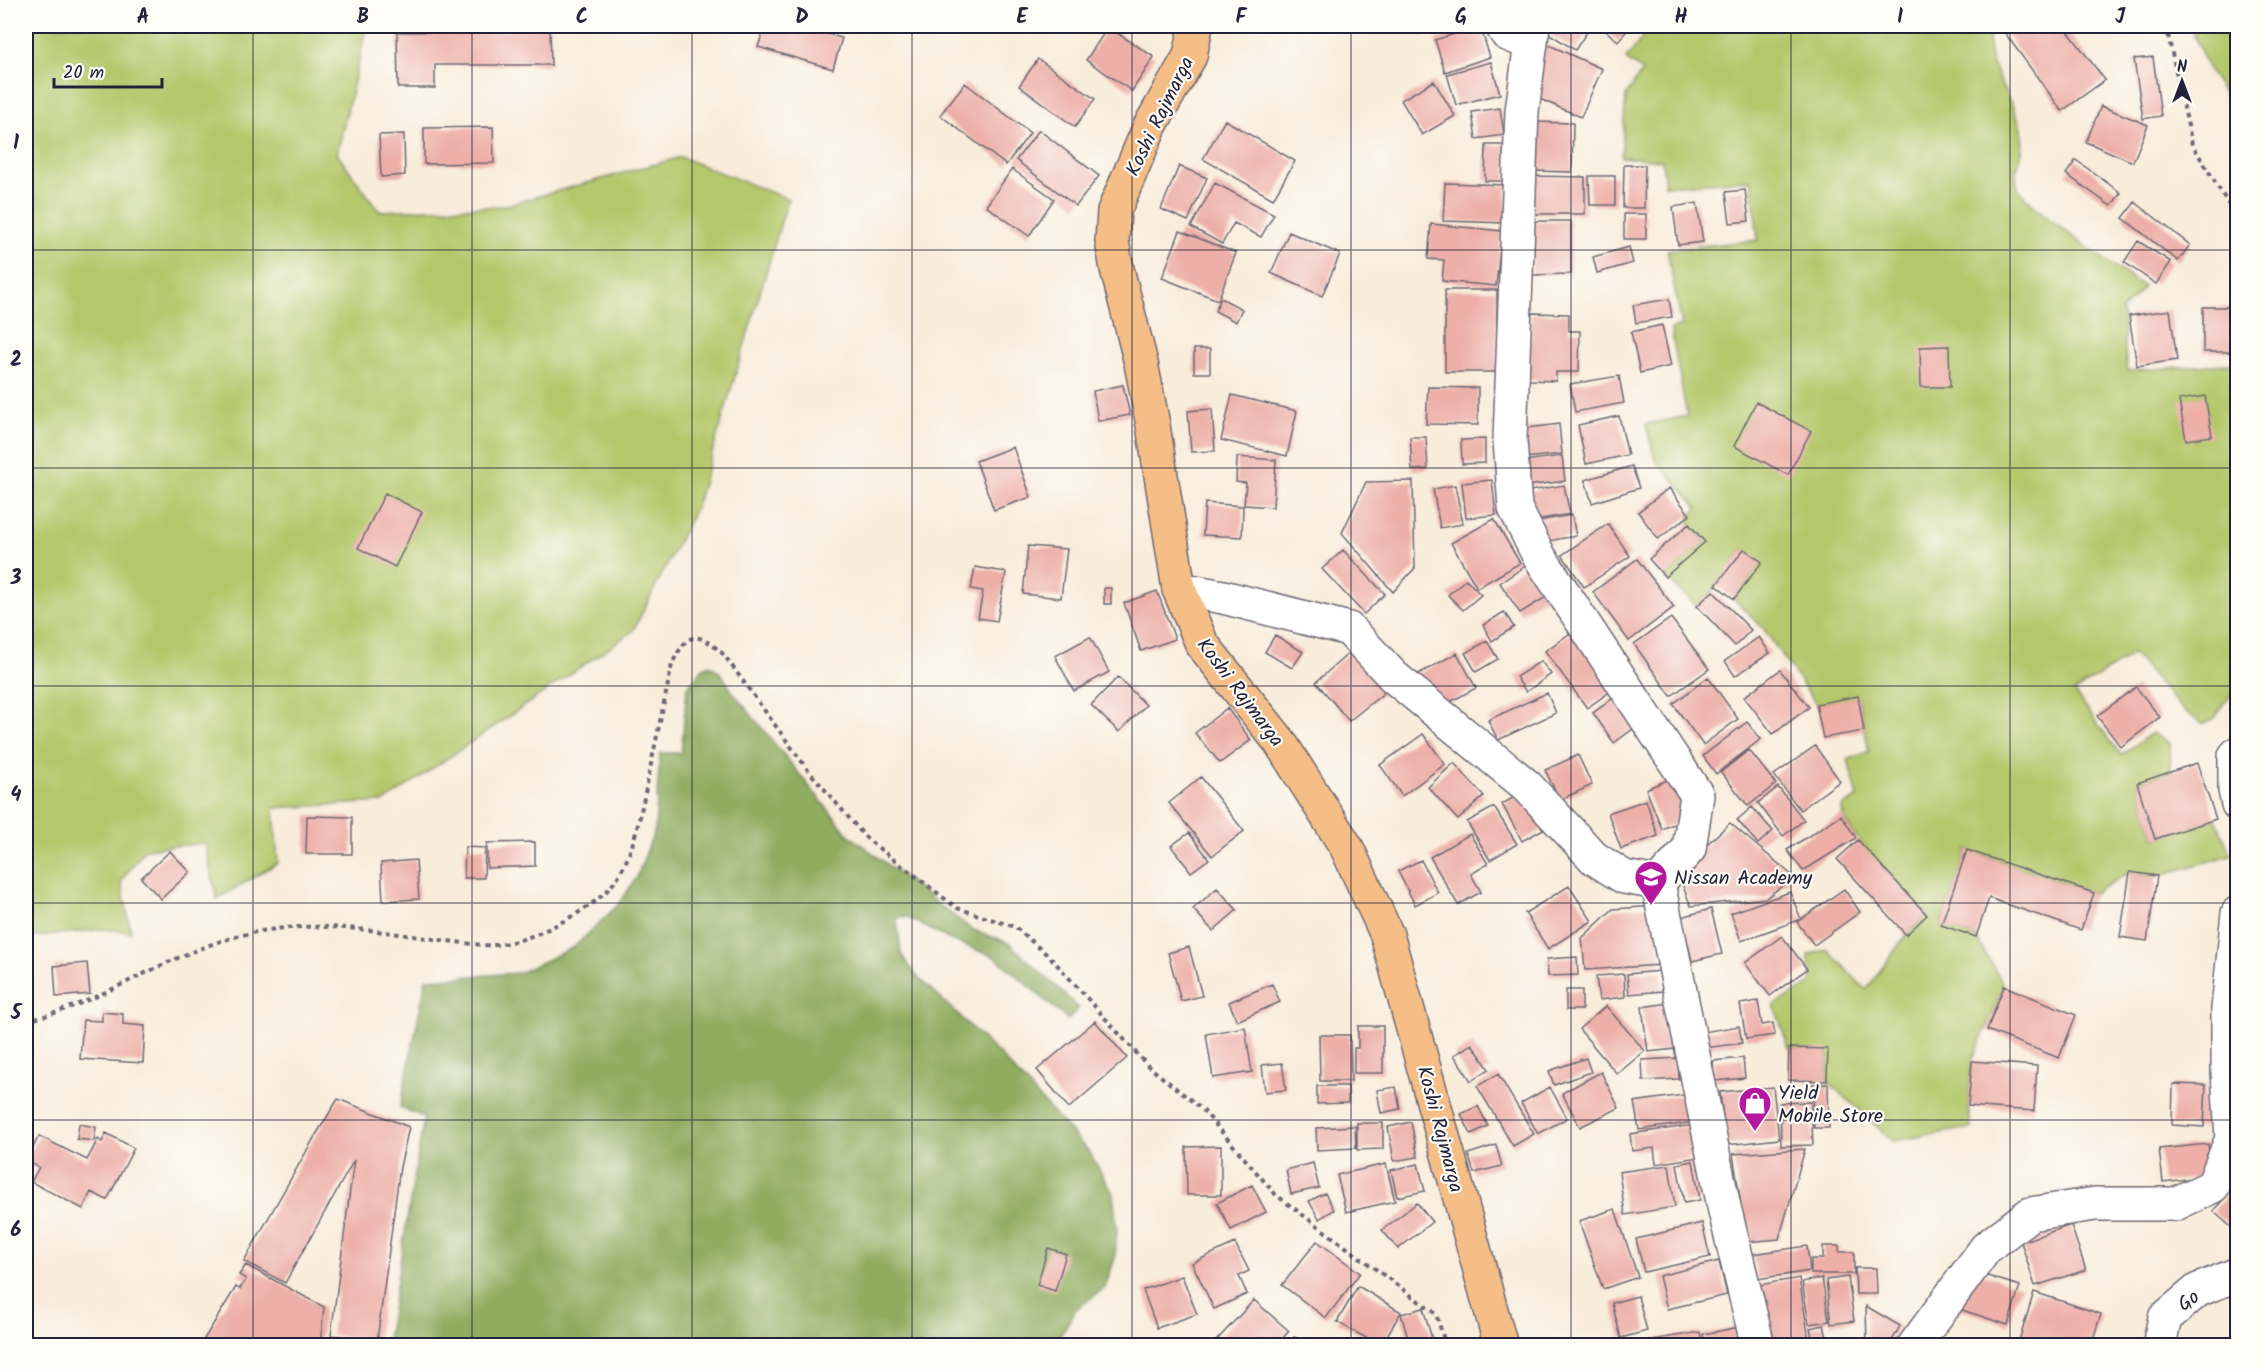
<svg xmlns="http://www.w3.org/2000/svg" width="2263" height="1371" font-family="Kalam,sans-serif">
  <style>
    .green { fill: #b4c76a; stroke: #6b7452; stroke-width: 1.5 }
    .forest { fill: #8fac5e; stroke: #58674c; stroke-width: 1.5 }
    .building { fill: #edafa8 }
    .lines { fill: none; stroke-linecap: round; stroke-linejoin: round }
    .minor-casing { stroke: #6d6973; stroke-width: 36 }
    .primary-casing { stroke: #6d6973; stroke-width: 36 }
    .path { stroke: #6d6973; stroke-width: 4; stroke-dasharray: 4.5 4.5; stroke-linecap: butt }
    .minor { stroke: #fff; stroke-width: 33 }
    .primary { stroke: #f6be87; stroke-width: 33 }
    .grid { fill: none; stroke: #22223b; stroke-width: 1.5; stroke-opacity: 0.55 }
    .labels { text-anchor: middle; stroke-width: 4.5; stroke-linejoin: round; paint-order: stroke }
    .street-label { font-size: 20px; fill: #22223b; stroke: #fdfcf7 }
    .poi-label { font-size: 20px; fill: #22223b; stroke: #fdfcf7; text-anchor: start }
    .neatline { fill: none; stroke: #22223b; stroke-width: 2 }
    .grid-label { font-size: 20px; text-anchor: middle; font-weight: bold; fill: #22223b }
  </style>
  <rect width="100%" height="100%" fill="#fdfcf7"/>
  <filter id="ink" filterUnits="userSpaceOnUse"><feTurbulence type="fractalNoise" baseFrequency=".0167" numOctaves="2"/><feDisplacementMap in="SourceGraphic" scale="12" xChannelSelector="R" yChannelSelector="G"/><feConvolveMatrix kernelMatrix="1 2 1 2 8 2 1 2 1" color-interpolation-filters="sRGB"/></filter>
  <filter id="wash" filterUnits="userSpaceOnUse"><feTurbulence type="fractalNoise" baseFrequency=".008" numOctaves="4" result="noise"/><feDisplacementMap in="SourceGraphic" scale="24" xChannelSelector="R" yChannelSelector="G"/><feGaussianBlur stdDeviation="1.35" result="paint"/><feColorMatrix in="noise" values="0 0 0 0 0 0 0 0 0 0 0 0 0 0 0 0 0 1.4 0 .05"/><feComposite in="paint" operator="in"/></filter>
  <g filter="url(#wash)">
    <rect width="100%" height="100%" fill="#f8ecda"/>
    <!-- green -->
    <path class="green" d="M26 26H367L337 154 379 211 503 206 681 157 788 199 696 507 633 631 384 802 274 808 278 863 217 899 205 843 145 849 121 881 131 932 103 929 32 937 26 950Z
      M1651 26H1993C1980 52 2004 88 2015 112 2021 124 2024 138 2022 152 2019 166 2012 173 2018 187 2028 209 2120 270 2144 287L2122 310 2127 371 2237 363V690L2233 692 2214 719 2203 724 2184 711 2133 654 2074 692 2121 755 2152 733 2170 743 2171 772 2137 783 2155 839 2216 819 2231 855 2157 876 2130 872 2094 893 1967 850 1941 925 1976 937 2004 986 1972 1061 1968 1106 1971 1128 1893 1141 1827 1081 1828 1050 1789 1048 1774 1005 1812 983 1808 955 1827 949 1866 990 1906 935 1927 915C1909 896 1840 830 1842 807L1858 797 1848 760 1869 751 1858 697 1816 704 1763 628 1734 599 1761 562 1744 549 1713 591 1697 606 1665 577 1705 541 1689 524 1690 515 1698 508 1655 460 1646 424 1687 416 1671 329 1682 326 1667 250 1758 240 1751 180 1665 186 1662 160 1621 157 1626 96 1642 71 1626 59Z
      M2190 26H2237V113L2211 75Z"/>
    <!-- forest -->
    <path class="forest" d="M710 665 721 673 732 691 848 834 971 929 1009 943 1079 1008 1068 1020 995 957 948 939 907 917 901 916 897 919 901 954 915 974 999 1054 1089 1152 1113 1193 1117 1228 1115 1258 1105 1288 1076 1309 1058 1340 1057 1345 386 1346 424 1117 400 1108 426 979 519 973 574 947 618 905 637 877 655 829 660 753H681L687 688 703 668Z"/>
    <g id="blocks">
      <!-- building -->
      <path class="building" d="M452 26H492V29L452 30Z
        M510 26H550L551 65H435V88H398L397 32 510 31Z
        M765 26H799L842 38 833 69 758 47Z
        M1414 26H1438L1418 34Z
        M1480 26 1490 57 1445 72 1435 40Z
        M1552 26H1591L1575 50 1548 33Z
        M1600 26H1631L1618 41Z
        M2007 26H2064L2105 80 2062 111 2002 29Z
        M1108 27 1154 57 1132 91 1086 60Z
        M1547 44 1602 69 1581 117 1526 93Z
        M2153 57 2161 116 2143 119 2134 59Z
        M1038 59 1095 99 1075 127 1019 86Z
        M1491 62 1500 94 1456 105 1447 74Z
        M1434 81 1455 116 1422 135 1401 100Z
        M965 83 1030 133 1006 165 940 115Z
        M2101 106 2148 125 2133 162 2086 142Z
        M1500 108 1504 135 1476 139 1472 112Z
        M1225 120 1295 161 1273 199 1203 159Z
        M1533 122 1573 123 1572 172 1532 171Z
        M493 127 494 163 424 164V128Z
        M1039 130 1099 176 1076 206 1016 160Z
        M404 134 405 175 381 177 379 135Z
        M1486 145H1507L1506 181H1485Z
        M2076 160 2121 193 2111 206 2066 174Z
        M1624 165H1645L1644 208H1623Z
        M1179 166 1207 178 1188 221 1161 209Z
        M1012 169 1054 199 1029 236 986 206Z
        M1530 176 1585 177V214H1530Z
        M1589 176H1615V205H1590Z
        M1215 183 1274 214 1261 237 1234 223 1222 244 1191 227Z
        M1445 183 1507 185 1506 223 1443 221Z
        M1745 190 1749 221 1730 223 1726 192Z
        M2135 202 2190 245 2178 261 2123 218Z
        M1697 203 1703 242 1678 245 1673 207Z
        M1624 214H1646V239H1624Z
        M1532 221H1571V274L1532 275Z
        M1431 224 1502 231 1496 286 1442 281 1444 260 1428 259Z
        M1180 231 1236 253 1218 300 1162 278Z
        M1289 232 1340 254 1322 296 1271 273Z
        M2138 241 2171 262 2156 284 2124 262Z
        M1629 247 1633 263 1597 273 1593 257Z
        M1445 290H1497V372H1445Z
        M1221 298 1242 309 1236 322 1215 311Z
        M1669 299 1672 317 1636 323 1633 305Z
        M2203 307H2238V352H2203Z
        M2170 310 2177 360 2137 366 2129 316Z
        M1531 313 1569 314V331H1580L1579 372H1556V381L1529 380Z
        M1662 325 1671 366 1640 373 1631 332Z
        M1949 346 1950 387H1921L1920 347Z
        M1194 349H1210V373H1194Z
        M1619 376 1624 403 1575 412 1570 384Z
        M1123 385 1130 415 1098 421 1093 391Z
        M1428 387 1478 388V425L1426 424Z
        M1232 395 1297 411 1287 456 1221 440Z
        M2205 396 2212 436 2186 440 2179 400Z
        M1756 402 1811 431 1788 475 1734 446Z
        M1212 409 1215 451 1191 452 1188 411Z
        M1619 416 1628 455 1586 464 1578 425Z
        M1559 424 1562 454 1515 459 1512 430Z
        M1410 437H1426L1428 469 1412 470Z
        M1485 439V463L1462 464 1461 440Z
        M1013 447 1031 497 994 510 976 461Z
        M1562 456 1565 481 1519 487 1515 462Z
        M1237 457 1276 460 1273 507 1244 505 1246 483 1236 482Z
        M1632 466 1639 488 1592 503 1585 480Z
        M1492 480 1496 515 1466 518 1462 483Z
        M1413 481 1415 568 1393 592 1342 533 1366 482Z
        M1455 485 1463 524 1440 528 1433 489Z
        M1564 485 1570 514 1529 521 1524 492Z
        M1669 488 1690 515 1658 539 1638 512Z
        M385 493 422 512 395 567 358 548Z
        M1205 503 1243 506 1242 537 1203 535Z
        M1572 515 1576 536 1537 543 1533 522Z
        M1494 519 1520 563 1477 588 1451 543Z
        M1608 524 1630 556 1584 587 1562 555Z
        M1689 524 1705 542 1665 577 1649 559Z
        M1028 546 1067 549 1061 598 1023 594Z
        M1744 549 1762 562 1734 599 1716 585Z
        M1343 550 1385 594 1364 614 1322 569Z
        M1637 559 1674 607 1629 641 1593 592Z
        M1530 563 1551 594 1520 613 1500 583Z
        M975 567 1006 572 997 621 978 618 983 591 971 589Z
        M1466 579 1481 595 1463 610 1448 595Z
        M1104 588H1111V604H1104Z
        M1157 591 1175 639 1141 651 1124 603Z
        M1713 591 1751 630 1735 646 1697 606Z
        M1504 612 1514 627 1492 641 1483 625Z
        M1671 618 1709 669 1671 696 1634 644Z
        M1579 627 1622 683 1587 708 1545 651Z
        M1275 635 1303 652 1292 668 1265 652Z
        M1090 637 1109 672 1074 691 1055 656Z
        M1759 637 1770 653 1735 676 1725 661Z
        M1487 641 1498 659 1476 672 1465 653Z
        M1350 652 1385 692 1349 721 1316 682Z
        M1457 653 1476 688 1437 709 1418 674Z
        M1541 661 1551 674 1526 692 1516 677Z
        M1780 670 1809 707 1773 734 1744 697Z
        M1118 677 1146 705 1119 732 1091 705Z
        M1708 677 1738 719 1703 745 1673 704Z
        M2136 687 2160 717 2121 747 2097 716Z
        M1623 691 1645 720 1614 743 1593 713Z
        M1547 693 1556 713 1498 740 1488 720Z
        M1858 696 1864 731 1823 738 1816 704Z
        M1227 708 1251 740 1220 763 1195 733Z
        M1747 722 1761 739 1716 774 1703 756Z
        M1423 734 1445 764 1402 796 1380 765Z
        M1815 746 1840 781 1800 810 1774 775Z
        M1749 750 1776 784 1748 806 1721 772Z
        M1578 755 1592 785 1560 800 1545 770Z
        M1454 763 1484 796 1458 820 1428 787Z
        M2197 763 2216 819 2155 839 2137 783Z
        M1677 776 1694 816 1662 829 1646 789Z
        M1201 777 1244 831 1212 856 1169 803Z
        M1778 787 1804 820 1783 836 1758 803Z
        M1529 789 1549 826 1522 841 1502 804Z
        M1646 800 1658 836 1621 849 1608 813Z
        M1494 807 1517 844 1490 860 1467 822Z
        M1752 807 1773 831 1758 844 1737 820Z
        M1841 815 1856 838 1803 871 1787 850Z
        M307 816 352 817V854H306Z
        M1730 823 1794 877 1766 898 1691 906 1677 872Z
        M1189 833 1209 859 1191 872 1171 846Z
        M1470 834 1488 864 1471 874 1481 892 1458 905 1430 857Z
        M1858 840 1927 915 1906 935 1837 859Z
        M535 842V866L487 868V843Z
        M465 847 485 848 484 878H464Z
        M1967 850 2094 893 2081 930 1989 898 1976 937 1941 925Z
        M170 851 190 872 161 899 141 878Z
        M416 860 419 899 383 901 381 863Z
        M1421 860 1438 893 1415 905 1398 871Z
        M2130 872 2157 876 2147 941 2120 937Z
        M1569 886 1592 921 1548 949 1525 913Z
        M1217 888 1237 910 1213 931 1193 909Z
        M1844 889 1860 912 1814 945 1797 922Z
        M1790 892 1801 919 1741 941 1731 913Z
        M1656 906 1661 965 1585 970 1582 938 1613 909Z
        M1711 909 1722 954 1692 961 1681 917Z
        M1782 936 1807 969 1770 996 1745 963Z
        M1189 947 1202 996 1181 1001 1168 953Z
        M1577 957 1578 975 1548 976 1547 959Z
        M87 963 90 994 56 997 54 966Z
        M1661 971 1663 991 1629 994 1627 974Z
        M1624 974 1625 997 1599 1000 1596 976Z
        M1272 984 1280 1002 1237 1021 1229 1002Z
        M2004 986 2076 1015 2059 1058 1987 1030Z
        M1566 990H1582V1010H1566Z
        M1758 1001 1762 1025 1773 1023 1775 1035 1746 1039 1740 1004Z
        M1669 1003 1675 1049 1648 1052 1642 1007Z
        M1606 1006 1645 1051 1617 1074 1579 1029Z
        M102 1012 123 1014V1024L145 1026 143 1063 80 1059 83 1020 102 1021Z
        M1095 1021 1127 1058 1069 1108 1037 1070Z
        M1358 1026H1383V1073H1354V1048H1358Z
        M1739 1026 1742 1043 1705 1048 1703 1032Z
        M1245 1027 1252 1072 1213 1078 1206 1034Z
        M1319 1035H1350L1351 1081H1320Z
        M1472 1044 1489 1069 1471 1081 1454 1055Z
        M1789 1048 1828 1049 1827 1081 1788 1080Z
        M1586 1058 1591 1072 1554 1085 1549 1071Z
        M1678 1058 1679 1079 1643 1081 1642 1060Z
        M1743 1058 1745 1078 1714 1081 1713 1061Z
        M1972 1061 2037 1066 2034 1111 1968 1106Z
        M1282 1063 1286 1090 1265 1092 1262 1065Z
        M1601 1072 1619 1108 1580 1127 1562 1093Z
        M1498 1074 1534 1134 1513 1146 1477 1086Z
        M1813 1084H1828L1829 1128H1814Z
        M2173 1084 2206 1085 2204 1127 2172 1125Z
        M1317 1086H1348V1103L1317 1104Z
        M1396 1087 1400 1109 1381 1113 1377 1090Z
        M1550 1087 1567 1118 1538 1134 1521 1103Z
        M1773 1087 1779 1139 1726 1145 1720 1092Z
        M1690 1094 1694 1122 1639 1130 1634 1102Z
        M338 1099 409 1127 400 1167 377 1341 331 1335 354 1160 285 1283 244 1261 314 1138Z
        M1811 1102 1813 1145 1781 1146 1780 1103Z
        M1478 1106 1488 1126 1471 1134 1461 1114Z
        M1411 1122 1418 1157 1394 1161 1388 1127Z
        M1357 1123H1383V1149L1357 1150Z
        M79 1124 96 1127 94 1141 77 1139Z
        M1694 1125 1699 1157 1656 1164 1654 1148 1632 1151 1630 1134Z
        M1355 1126 1356 1148 1317 1150 1316 1128Z
        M106 1133 134 1148 107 1200 91 1192 83 1209 31 1182 39 1167 26 1161 39 1136 87 1160 98 1139 102 1142Z
        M2208 1144 2212 1176 2163 1182 2159 1149Z
        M1496 1145 1502 1166 1474 1173 1468 1154Z
        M1221 1146V1195H1187L1186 1147Z
        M1805 1149 1779 1239 1747 1242 1733 1154Z
        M1693 1161 1700 1200 1684 1203 1677 1164Z
        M1313 1163 1319 1188 1291 1194 1286 1170Z
        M1386 1164 1395 1201 1346 1212 1337 1175Z
        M1418 1164 1425 1191 1397 1197 1391 1170Z
        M1669 1165 1675 1207 1625 1215 1619 1172Z
        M2238 1183V1233L2213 1211Z
        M1252 1185 1266 1212 1231 1230 1217 1203Z
        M1325 1193 1334 1210 1319 1219 1309 1201Z
        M1417 1203 1432 1222 1398 1249 1382 1230Z
        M1615 1209 1638 1277 1603 1289 1579 1221Z
        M1702 1223 1710 1257 1644 1272 1636 1239Z
        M2071 1225 2086 1270 2035 1286 2021 1242Z
        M1317 1241 1360 1273 1326 1318 1282 1285Z
        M1235 1243 1249 1271 1239 1276 1247 1294 1214 1309 1192 1263Z
        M1807 1246 1810 1271 1757 1279 1753 1254Z
        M1823 1246H1839V1252H1854V1274H1811V1259H1823Z
        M1048 1248 1066 1254 1055 1291 1037 1285Z
        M1719 1261 1727 1295 1667 1309 1659 1276Z
        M246 1265 324 1307 320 1346H215L204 1339 236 1287 240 1289 246 1279 239 1275Z
        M1855 1268H1876L1877 1294H1856Z
        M1971 1271 2020 1286 2008 1325 1959 1309Z
        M1182 1276 1197 1314 1157 1328 1143 1290Z
        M1848 1277 1854 1321 1831 1324 1826 1280Z
        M1799 1278 1810 1346H1769L1759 1285Z
        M1822 1278 1829 1321 1809 1324 1802 1282Z
        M1358 1286 1401 1312 1381 1346 1337 1322Z
        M2034 1292 2101 1314 2091 1346H2034L2019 1341Z
        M1638 1296 1647 1331 1621 1338 1612 1303Z
        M1254 1300 1289 1331 1276 1346H1221L1216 1341Z
        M1866 1306 1900 1326 1889 1346H1867Z
        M1423 1308 1434 1346H1410L1401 1314Z
        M1824 1325 1829 1346H1814L1810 1328Z
        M1740 1327 1743 1346H1705L1703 1334Z
        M1700 1332 1703 1346H1645L1644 1341Z
        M1124 1337 1134 1346H1117Z
        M1294 1337 1315 1345V1346H1290Z
        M324 1338 373 1341 372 1346H324Z"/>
    </g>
  </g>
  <g filter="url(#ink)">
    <use href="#blocks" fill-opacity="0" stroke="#6d6973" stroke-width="1.5"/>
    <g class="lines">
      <defs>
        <path id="minor" d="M1502 26 1507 34 1531 44
          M1533 26 1522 111 1510 440 1515 508 1539 556 1697 795 1689 849 1658 883 1724 1207 1758 1346
          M1179 589 1223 597 1349 629 1394 677 1527 786 1594 858 1624 877 1658 883
          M2238 753 2235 756V790L2238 804
          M2238 913 2228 1009V1072L2238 1083
          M1914 1346 1986 1248 2030 1214 2095 1204H2175L2213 1186 2232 1138 2228 1072
          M2159 1346 2165 1318 2198 1290 2238 1274"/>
        <path id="primary" d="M1196 26 1190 56 1150 126 1114 211 1112 241 1117 269 1141 363 1153 425 1179 589 1202 644 1280 742 1347 848 1387 935 1501 1346"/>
      </defs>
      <!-- minor casing -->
      <use href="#minor" class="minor-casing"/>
      <!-- primary casing -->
      <use href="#primary" class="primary-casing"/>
      <!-- path -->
      <path class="path" d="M2166 26 2192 144 2238 220
        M26 1021C109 1002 177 945 262 931 336 918 408 938 482 945 505 947 532 937 552 927 576 915 605 899 619 875 635 848 640 814 647 784 655 744 664 704 672 664 688 631 697 630 724 655L808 770 867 839 957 908 1015 927 1052 959 1148 1066 1202 1109 1276 1195 1436 1314 1446 1346"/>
      <!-- minor -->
      <use href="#minor" class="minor"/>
      <!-- primary -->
      <use href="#primary" class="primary"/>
    </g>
  </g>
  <!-- grid -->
  <path class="grid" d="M253 26V1346M472 26V1346M692 26V1346M912 26V1346M1132 26V1346M1351 26V1346M1571 26V1346M1791 26V1346M2010 26V1346M26 250H2238M26 468H2238M26 686H2238M26 903H2238M26 1120H2238"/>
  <!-- icons -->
  <defs>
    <symbol id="school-pin" viewBox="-11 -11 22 30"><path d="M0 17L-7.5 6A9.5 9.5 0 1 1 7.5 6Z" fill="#b5179e" stroke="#fdfcf7"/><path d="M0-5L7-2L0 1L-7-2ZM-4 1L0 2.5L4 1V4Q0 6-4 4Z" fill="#fff"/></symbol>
    <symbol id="shop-pin" viewBox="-11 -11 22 30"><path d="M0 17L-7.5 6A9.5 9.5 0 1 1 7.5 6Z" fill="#b5179e" stroke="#fdfcf7"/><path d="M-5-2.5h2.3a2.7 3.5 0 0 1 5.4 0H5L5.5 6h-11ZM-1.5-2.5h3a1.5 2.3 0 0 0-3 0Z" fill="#fff"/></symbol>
  </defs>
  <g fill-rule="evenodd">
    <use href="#school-pin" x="1632" y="858" width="38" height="52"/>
    <use href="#shop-pin" x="1736" y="1084" width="38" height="52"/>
  </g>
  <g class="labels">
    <!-- street labels -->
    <g class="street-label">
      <text transform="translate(1159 116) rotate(-64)" y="7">Koshi Rajmarga</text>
      <text transform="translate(1241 692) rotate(53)" y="7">Koshi Rajmarga</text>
      <text transform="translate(1441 1129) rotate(75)" y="7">Koshi Rajmarga</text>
      <text transform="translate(2188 1300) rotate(-37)" y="7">Go</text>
    </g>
    <!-- poi labels -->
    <g class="poi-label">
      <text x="1674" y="884">Nissan Academy</text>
      <text x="1778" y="1099">Yield<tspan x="1778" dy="23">Mobile Store</tspan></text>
    </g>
  </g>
  <!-- margin -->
  <rect width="2263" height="1371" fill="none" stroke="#fdfcf7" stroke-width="66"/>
  <!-- north arrow -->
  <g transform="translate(2182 81)" stroke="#fdfcf7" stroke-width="4.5" paint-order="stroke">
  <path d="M0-4.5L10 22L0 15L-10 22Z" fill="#22223b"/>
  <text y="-9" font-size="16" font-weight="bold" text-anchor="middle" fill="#22223b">N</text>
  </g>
  <!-- scale -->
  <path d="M54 78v9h108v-9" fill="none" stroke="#22223b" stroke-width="3"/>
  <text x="63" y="78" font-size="18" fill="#22223b" stroke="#fdfcf7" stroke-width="4.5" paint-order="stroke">20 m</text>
  <rect x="33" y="33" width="2197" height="1305" class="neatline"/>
  <g class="grid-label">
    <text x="143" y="23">A</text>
    <text x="363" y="23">B</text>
    <text x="582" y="23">C</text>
    <text x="802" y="23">D</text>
    <text x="1022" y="23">E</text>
    <text x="1241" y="23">F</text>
    <text x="1461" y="23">G</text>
    <text x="1681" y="23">H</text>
    <text x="1900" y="23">I</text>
    <text x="2120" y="23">J</text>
    <text x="16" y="149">1</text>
    <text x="16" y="366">2</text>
    <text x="16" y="584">3</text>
    <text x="16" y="801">4</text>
    <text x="16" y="1019">5</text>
    <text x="16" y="1236">6</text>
  </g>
</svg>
